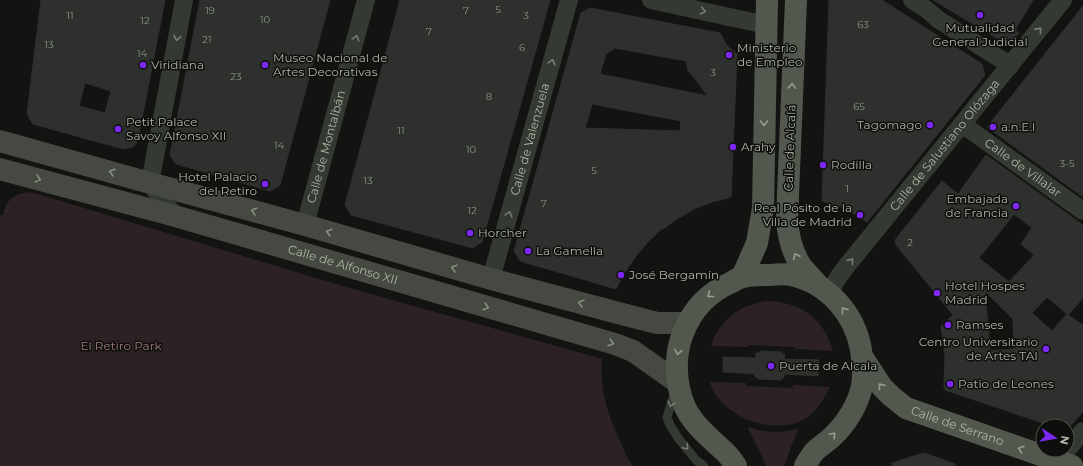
<svg xmlns="http://www.w3.org/2000/svg" width="1083" height="466" font-family="Montserrat,sans-serif">
  <style>
    .green { fill: #2c2223 }
    .building { fill: #2e302d; stroke: #2d302c; fill-rule: evenodd }
    .lines { fill: none; stroke-linecap: round; stroke-linejoin: round }
    .lane { stroke: #353933; stroke-width: 9 }
    .street { stroke: #353933; stroke-width: 18 }
    .secondary { stroke: #454941; stroke-width: 22 }
    .primary { stroke: #53584f; stroke-width: 22 }
    .oneway { stroke: #777d71 }
    .oneway2 { stroke: #969e8e }
    .oneway3 { stroke: #898f81 }
    .poi-dot { fill: #7e28f6; stroke: #0e0f0d; stroke-width: 1.5 }
    .labels { text-anchor: middle; stroke-width: 3; stroke-linejoin: round; paint-order: stroke }
    .number-label { font-size: 10px; fill: #8d9486 }
    .poi-label { font-size: 12px; fill: #adb5a3; stroke: #0e0f0d; text-anchor: start }
    .street-label { font-size: 12px; fill: #adb5a3; stroke: #0e0f0d }
    .park-label { font-size: 12px; fill: #a07a81; stroke: #0e0f0d }
  </style>
  <rect width="100%" height="100%" fill="#131412"/>
  <!-- green -->
  <path class="green" d="M31 192 339 285 602 359C599 389 608 415 620 441 624 450 627 459 633 466H0V215H3C7 198 14 194 31 192Z
    M767 301C800 302 824 318 833 351L795 349V347L748 345V347L711 346C719 320 741 304 767 301Z
    M710 382 746 383V386L793 388V385L830 387C824 398 818 410 808 417 777 438 720 418 710 382Z
    M749 427C764 433 781 433 797 429L798 431 792 444 784 466H766L759 450 748 429Z"/>
  <!-- building -->
  <path class="building" d="M41 0H165L138 139 136 144 132 147 123 149 33 124 27 114ZM85 83 111 91 105 113 79 106Z
    M200 0H330L280 185 270 191 176 164 170 155Z
    M400 0H550L482 242 473 248 351 215 345 205Z
    M829 0H882L982 64 985 75 867 222 844 208 822 201Z
    M933 0H1033L1015 30 1019 33 1013 40 1003 42Z
    M1083 6V197L987 127Z
    M590 8 720 33 727 46 737 54 731 197 712 202 694 209 677 219 663 229 662 228 648 242 636 256 625 272 616 289 520 261 514 251 581 13ZM615 48 686 61 688 70 708 96 600 74 606 54ZM592 104 681 121 680 131 585 128Z
    M986 155 1083 225V298L1068 315 1083 325V412L1070 426H1052L945 390 944 386 945 355 941 326 953 315 896 245 895 240 942 181 958 194ZM1014 214 1032 228 1021 244 1034 255 1009 282 979 258ZM985 291 1013 319 1014 349 990 351ZM1047 297 1067 314 1052 331 1032 313Z
    M760 351 782 352V354H785L784 359 819 360 818 376 784 374V378H781V380L758 379V377H755V374L723 372V357L756 358V353H759Z
    M924 453 955 464V466H892V463Z"/>
  <g class="lines">
    <!-- lane -->
    <path class="lane" d="M675 392 667 417 670 425 678 438 696 460 704 466"/>
    <!-- street -->
    <g class="street">
      <path d="M651 0 766 25"/>
      <path d="M912 0 926 9 939 20 1002 60 1010 66"/>
      <path id="s1" d="M962 124 1083 211"/>
      <path d="M175 216 150 183 184 0"/>
      <path id="s2" d="M305 225 366 0"/>
      <path id="s3" d="M491 279 569 0"/>
      <path id="s4" d="M829 293 839 276 849 263 1063 0"/>
      <path d="M1067 450 1083 431"/>
    </g>
    <!-- secondary -->
    <g class="secondary">
      <path d="M0 141 150 183 305 225 491 279 622 314 657 323H687"/>
      <path id="s5" d="M0 169 175 216 615 344 633 351 677 382"/>
    </g>
    <!-- primary -->
    <g class="primary">
      <path d="M796 0 787 219C788 235 792 252 801 266 806 272 812 278 818 285"/>
      <path d="M742 277 757 243 763 208 767 0"/>
      <path id="s6" d="M863 358 882 387 891 396 906 408 1072 466"/>
      <path d="M736 466C733 461 729 456 725 452 710 438 694 426 685 407 675 384 674 356 683 333 692 310 709 292 732 282 735 280 739 278 743 277 751 275 761 275 770 275 777 275 785 273 791 275 828 283 855 314 861 350 863 362 864 374 862 386 858 405 846 424 832 437 827 442 820 446 815 451 811 455 808 461 805 466"/>
    </g>
  </g>
  <!-- one-way arrows -->
  <defs><path id="oneway-chevron" d="M-2-3.5L2.5 0L-2 3.5" fill="none" stroke-width="1.6" stroke-linecap="round" stroke-linejoin="round"/></defs>
  <g class="oneway">
    <use href="#oneway-chevron" transform="translate(703 11) rotate(12)"/>
    <use href="#oneway-chevron" transform="translate(1039 30) rotate(-51)"/>
    <use href="#oneway-chevron" transform="translate(177 38) rotate(101)"/>
    <use href="#oneway-chevron" transform="translate(356 38) rotate(-75)"/>
    <use href="#oneway-chevron" transform="translate(552 62) rotate(-74)"/>
    <use href="#oneway-chevron" transform="translate(509 214) rotate(-74)"/>
    <use href="#oneway-chevron" transform="translate(851 261) rotate(-51)"/>
    <use href="#oneway-chevron" transform="translate(671 404) rotate(107)"/>
    <use href="#oneway-chevron" transform="translate(686 447) rotate(50)"/>
  </g>
  <g class="oneway2">
    <use href="#oneway-chevron" transform="translate(792 86) rotate(-88)"/>
    <use href="#oneway-chevron" transform="translate(764 123) rotate(91)"/>
    <use href="#oneway-chevron" transform="translate(796 256) rotate(-116)"/>
    <use href="#oneway-chevron" transform="translate(710 295) rotate(141)"/>
    <use href="#oneway-chevron" transform="translate(844 310) rotate(-125)"/>
    <use href="#oneway-chevron" transform="translate(678 352) rotate(100)"/>
    <use href="#oneway-chevron" transform="translate(881 386) rotate(-128)"/>
    <use href="#oneway-chevron" transform="translate(833 435) rotate(-46)"/>
    <use href="#oneway-chevron" transform="translate(1021 449) rotate(-161)"/>
  </g>
  <g class="oneway3">
    <use href="#oneway-chevron" transform="translate(112 172) rotate(-164)"/>
    <use href="#oneway-chevron" transform="translate(38 179) rotate(15)"/>
    <use href="#oneway-chevron" transform="translate(254 211) rotate(-165)"/>
    <use href="#oneway-chevron" transform="translate(329 232) rotate(-163)"/>
    <use href="#oneway-chevron" transform="translate(454 268) rotate(-164)"/>
    <use href="#oneway-chevron" transform="translate(581 303) rotate(-165)"/>
    <use href="#oneway-chevron" transform="translate(486 307) rotate(16)"/>
    <use href="#oneway-chevron" transform="translate(611 343) rotate(18)"/>
  </g>
  <!-- markers -->
  <g class="poi-dot">
    <circle cx="980" cy="15" r="4"/>
    <circle cx="729" cy="55" r="4"/>
    <circle cx="143" cy="65" r="4"/>
    <circle cx="265" cy="65" r="4"/>
    <circle cx="930" cy="125" r="4"/>
    <circle cx="993" cy="127" r="4"/>
    <circle cx="118" cy="129" r="4"/>
    <circle cx="733" cy="147" r="4"/>
    <circle cx="823" cy="165" r="4"/>
    <circle cx="265" cy="184" r="4"/>
    <circle cx="1016" cy="206" r="4"/>
    <circle cx="860" cy="215" r="4"/>
    <circle cx="470" cy="233" r="4"/>
    <circle cx="528" cy="251" r="4"/>
    <circle cx="621" cy="275" r="4"/>
    <circle cx="937" cy="293" r="4"/>
    <circle cx="948" cy="325" r="4"/>
    <circle cx="1046" cy="349" r="4"/>
    <circle cx="771" cy="366" r="4"/>
    <circle cx="950" cy="384" r="4"/>
  </g>
  <g class="labels">
    <!-- number labels -->
    <g class="number-label">
      <text x="498" y="13">5</text>
      <text x="210" y="14">19</text>
      <text x="466" y="14">7</text>
      <text x="70" y="19">11</text>
      <text x="526" y="19">3</text>
      <text x="265" y="23">10</text>
      <text x="145" y="24">12</text>
      <text x="863" y="28">63</text>
      <text x="429" y="35">7</text>
      <text x="207" y="43">21</text>
      <text x="49" y="48">13</text>
      <text x="522" y="51">6</text>
      <text x="142" y="57">14</text>
      <text x="713" y="76">3</text>
      <text x="236" y="80">23</text>
      <text x="489" y="100">8</text>
      <text x="859" y="110">65</text>
      <text x="401" y="134">11</text>
      <text x="279" y="149">14</text>
      <text x="471" y="153">10</text>
      <text x="1067" y="167">3-5</text>
      <text x="594" y="174">5</text>
      <text x="368" y="184">13</text>
      <text x="847" y="192">1</text>
      <text x="544" y="207">7</text>
      <text x="472" y="214">12</text>
      <text x="910" y="246">2</text>
    </g>
    <!-- poi labels -->
    <g class="poi-label">
      <text x="980" y="32" text-anchor="middle">Mutualidad<tspan x="980" dy="14">General Judicial</tspan></text>
      <text x="737" y="52">Ministerio<tspan x="737" dy="14">de Empleo</tspan></text>
      <text x="273" y="62">Museo Nacional de<tspan x="273" dy="14">Artes Decorativas</tspan></text>
      <text x="151" y="69">Viridiana</text>
      <text x="126" y="126">Petit Palace<tspan x="126" dy="14">Savoy Alfonso XII</tspan></text>
      <text x="922" y="129" text-anchor="end">Tagomago</text>
      <text x="1001" y="131">a.n.E.l</text>
      <text x="741" y="151">Arahy</text>
      <text x="831" y="169">Rodilla</text>
      <text x="257" y="181" text-anchor="end">Hotel Palacio<tspan x="257" dy="14">del Retiro</tspan></text>
      <text x="1008" y="203" text-anchor="end">Embajada<tspan x="1008" dy="14">de Francia</tspan></text>
      <text x="852" y="212" text-anchor="end">Real Pósito de la<tspan x="852" dy="14">Villa de Madrid</tspan></text>
      <text x="478" y="237">Horcher</text>
      <text x="536" y="255">La Gamella</text>
      <text x="629" y="279">José Bergamín</text>
      <text x="945" y="290">Hotel Hospes<tspan x="945" dy="14">Madrid</tspan></text>
      <text x="956" y="329">Ramses</text>
      <text x="1038" y="346" text-anchor="end">Centro Universitario<tspan x="1038" dy="14">de Artes TAI</tspan></text>
      <text x="779" y="370">Puerta de Alcala</text>
      <text x="958" y="388">Patio de Leones</text>
    </g>
    <!-- street labels -->
    <g class="street-label">
      <text dy="4" stroke="none"><textPath href="#s3" startOffset="145">Calle de Valenzuela</textPath></text>
      <text dy="4" stroke="none"><textPath href="#s4" startOffset="188">Calle de Salustiano Olózaga</textPath></text>
      <text dy="4" stroke="none"><textPath href="#s2" startOffset="81">Calle de Montalbán</textPath></text>
      <text transform="translate(790 148) rotate(-88)" y="4">Calle de Alcalá</text>
      <text dy="4" stroke="none"><textPath href="#s1" startOffset="75">Calle de Villalar</textPath></text>
      <text dy="4" stroke="none"><textPath href="#s5" startOffset="356">Calle de Alfonso XII</textPath></text>
      <text dy="4" stroke="none"><textPath href="#s6" startOffset="121">Calle de Serrano</textPath></text>
    </g>
    <!-- park labels -->
    <g class="park-label">
      <text x="121" y="350">El Retiro Park</text>
    </g>
  </g>
  <!-- north arrow -->
  <g transform="translate(1055 438) rotate(102)"><circle r="19" fill="#0e0f0d" stroke="#4e5149"/>
  <path d="M0-3L7 15L0 10L-7 15Z" fill="#7e28f6"/>
  <text y="-6" font-size="11" font-weight="bold" text-anchor="middle" fill="#adb5a3">N</text>
  </g>
</svg>
